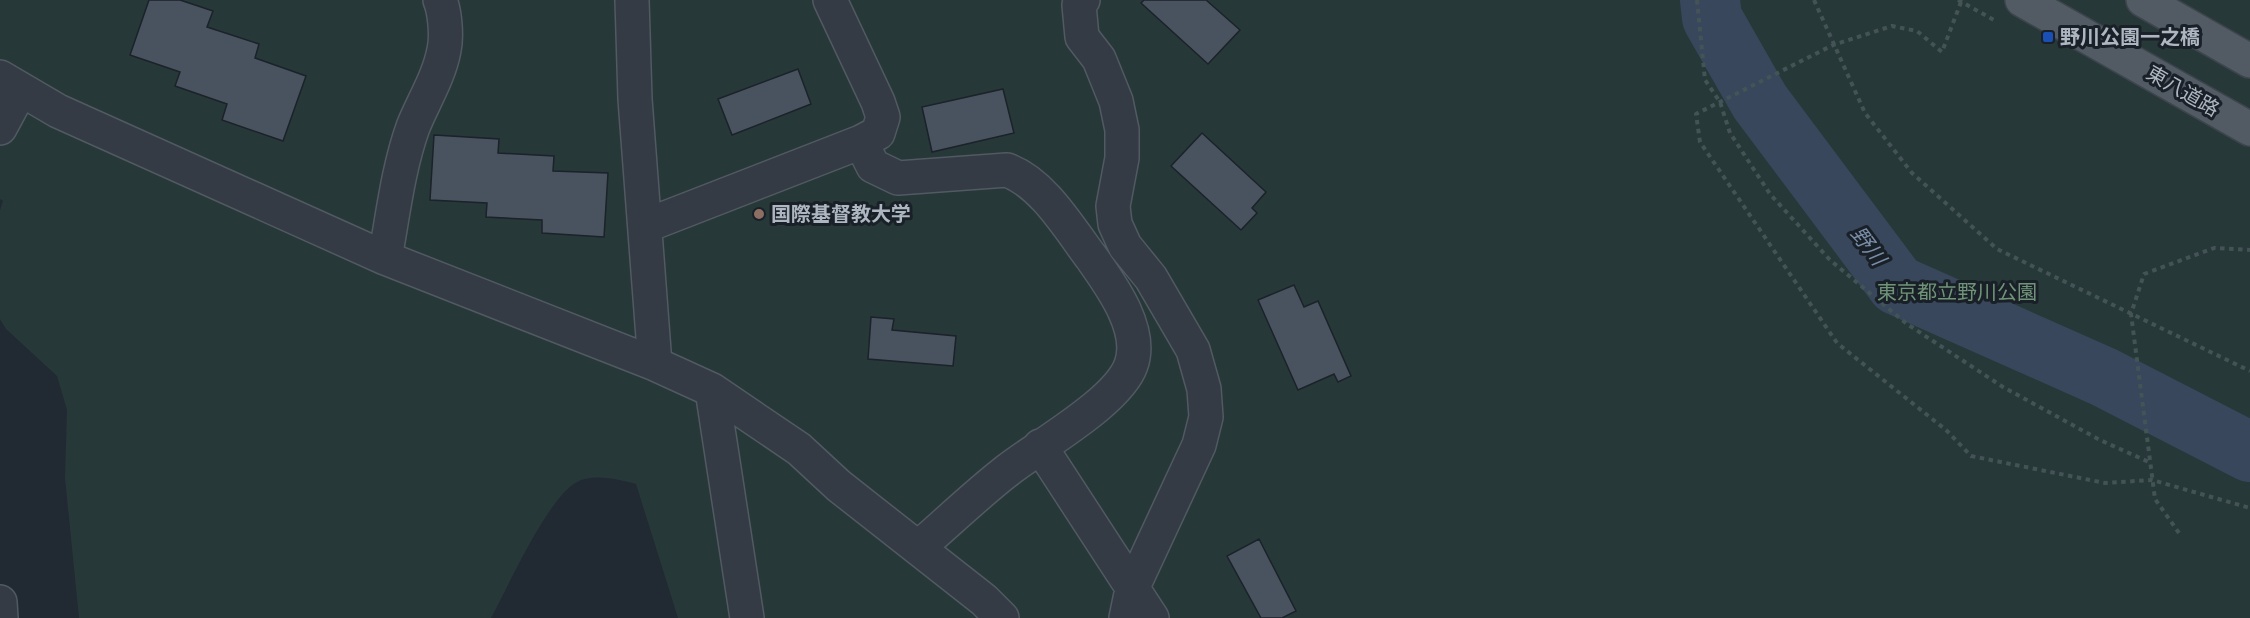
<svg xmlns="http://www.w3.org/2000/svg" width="2250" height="618" font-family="'Noto Sans','Noto Sans JP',sans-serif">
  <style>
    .green { fill: #273838 }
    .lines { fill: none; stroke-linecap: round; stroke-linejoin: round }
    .river { stroke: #38475b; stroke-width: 60 }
    .building { fill: #49535f; stroke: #1c222a; stroke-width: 1.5 }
    .minor-casing { stroke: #515962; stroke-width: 36 }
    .major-casing { stroke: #3d444d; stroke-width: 36 }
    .path { stroke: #445456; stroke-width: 4; stroke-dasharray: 4.5 4.5; stroke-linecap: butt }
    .minor { stroke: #343b44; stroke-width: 33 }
    .major { stroke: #525a64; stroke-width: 33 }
    .transit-dot { fill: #1a4fb4; stroke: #1a2028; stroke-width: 2 }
    .education-dot { fill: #8d6e63; stroke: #1a2028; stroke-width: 2 }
    .labels { text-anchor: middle; stroke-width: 6; stroke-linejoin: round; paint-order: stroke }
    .poi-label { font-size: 20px; font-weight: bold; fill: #aeb6c1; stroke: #1a2028; text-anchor: start }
    .street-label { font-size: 20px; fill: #aeb6c1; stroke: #1a2028 }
    .park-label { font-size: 20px; fill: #709478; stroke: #1a2028 }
    .water-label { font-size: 21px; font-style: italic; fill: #798ea7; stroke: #1a2028 }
  </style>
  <rect width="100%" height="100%" fill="#212933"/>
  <!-- green -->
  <path class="green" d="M0 0H2250V618H678L636 484C619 480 595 473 577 482 548 497 508 587 491 618H79L65 478 67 410 57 376 6 329 0 319V210L3 201 0 199Z"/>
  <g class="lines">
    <!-- river -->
    <path class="river" d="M1710 0 1712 18 1760 102 1897 285 2104 377 2250 452"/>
  </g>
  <!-- building -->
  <path class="building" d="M149 0H180L213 11 207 27 259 44 255 58 306 76 283 141 222 120 227 104 175 86 180 72 130 55Z
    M1144 0H1206L1240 30 1208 64 1141 3Z
    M798 69 811 104 732 135 718 99Z
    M1003 89 1014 133 932 152 922 107Z
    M1202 133 1266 192 1252 208 1257 213 1241 230 1171 166Z
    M434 135 499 139 498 153 554 156 553 171 608 173 604 237 542 233V220L486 217 487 203 430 200Z
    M1294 285 1304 307 1318 301 1351 376 1338 382 1334 374 1298 390 1258 300Z
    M871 317 894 319 892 330 956 336 953 366 868 359Z
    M1259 539 1296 611 1282 618H1261L1227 556Z"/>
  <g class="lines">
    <defs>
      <path id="minor" d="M632 0 635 99 655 364
        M1083 0 1079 5 1082 37 1099 59 1116 101 1122 130V158L1113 206 1115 224 1125 246 1151 278 1193 350 1204 389 1206 417 1199 445 1132 589 1126 618
        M0 77 58 111 385 258 655 364 712 390 799 449 839 486 984 600 1002 618
        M0 128 20 91
        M861 142 873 166 898 178 1007 170C1043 183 1069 228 1091 257 1110 284 1144 329 1131 365 1118 402 1040 445 1008 470 977 494 948 522 918 548
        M645 226 861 142 878 133 883 117 878 102 830 0
        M385 258C393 215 398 169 413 127 423 102 439 77 444 50 447 37 445 12 440 0
        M712 390 747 618
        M1040 446 1152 618
        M0 602 1 618"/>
      <path id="major" d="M2022 0 2250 129
        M2143 0 2250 61"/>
    </defs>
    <!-- minor casing -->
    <use href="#minor" class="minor-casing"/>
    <!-- major casing -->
    <use href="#major" class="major-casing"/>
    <!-- path -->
    <path class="path" d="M1697 0 1705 80 1720 102 1730 133 1770 194 1830 260 1907 324 2003 387 2100 440 2151 463
      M1814 0 1865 113 1912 173 1997 249 2250 371
      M1958 0 1994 20
      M1961 2 1942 52 1917 31 1892 26 1833 45 1696 114 1700 142 1837 343 1946 430 1971 456 2105 483 2152 480 2250 508
      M2179 533 2155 499 2131 314 2144 274 2214 248 2250 250"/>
    <!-- minor -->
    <use href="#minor" class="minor"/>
    <!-- major -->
    <use href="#major" class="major"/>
  </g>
  <!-- markers -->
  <rect class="transit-dot" x="2042" y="31" width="12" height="12" rx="3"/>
  <circle class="education-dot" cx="759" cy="214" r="6"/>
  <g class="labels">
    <!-- poi labels -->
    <g class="poi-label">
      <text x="2060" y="44">野川公園一之橋</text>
      <text x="771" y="221">国際基督教大学</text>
    </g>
    <!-- street labels -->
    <g class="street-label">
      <text transform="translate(2183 91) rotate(30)" y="7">東八道路</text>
    </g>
    <!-- park labels -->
    <g class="park-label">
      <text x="1957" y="299">東京都立野川公園</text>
    </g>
    <!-- water labels -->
    <g class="water-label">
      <text transform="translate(1868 246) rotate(53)" y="7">野川</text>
    </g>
  </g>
</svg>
